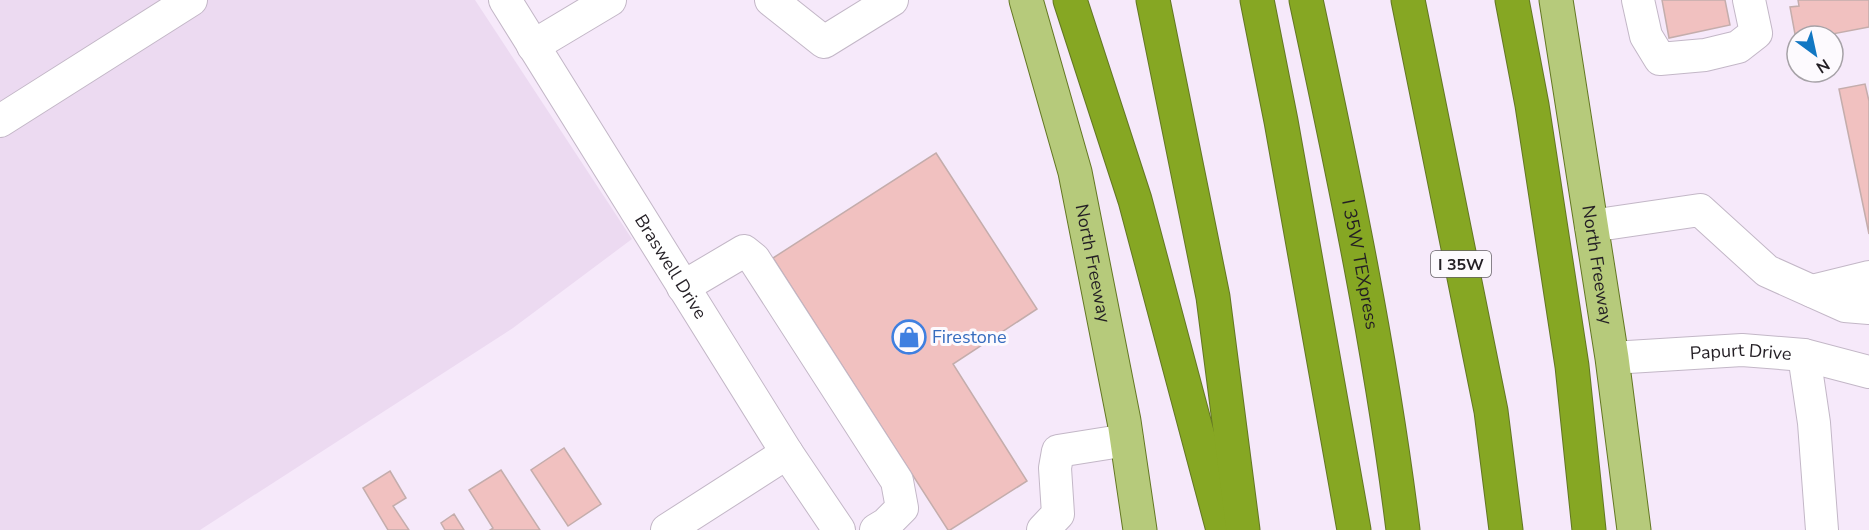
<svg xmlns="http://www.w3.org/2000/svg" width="1869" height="530" font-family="'Nunito Sans',sans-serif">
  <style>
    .built { fill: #ecdaf1 }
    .building { fill: #f1c1c0; stroke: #c4adac; stroke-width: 1.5 }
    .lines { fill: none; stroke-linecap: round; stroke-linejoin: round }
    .minor-casing { stroke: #c3b7c7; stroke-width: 34 }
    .major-casing { stroke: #637723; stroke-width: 35 }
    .highway-casing { stroke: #637723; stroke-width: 35 }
    .minor { stroke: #fff; stroke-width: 32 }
    .major { stroke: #b6ca7b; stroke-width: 33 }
    .highway { stroke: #86a723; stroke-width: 33 }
    .labels { text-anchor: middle; stroke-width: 6; stroke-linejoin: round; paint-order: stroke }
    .shield { fill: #fdfafe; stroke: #646065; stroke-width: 1.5 }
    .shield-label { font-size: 16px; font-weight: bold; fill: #231e24 }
    .street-label { font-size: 18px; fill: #231e24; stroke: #fdfafe }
    .shop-label { font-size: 18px; fill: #366cbe; stroke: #fdfafe; text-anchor: start }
  </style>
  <rect width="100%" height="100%" fill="#f6e9fa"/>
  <!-- built -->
  <path class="built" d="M0 0H475L632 239 513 328 200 530H0Z"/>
  <!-- building -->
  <path class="building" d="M1662 0H1725L1730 25 1669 38Z
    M1798 0H1869V27L1832 34V36H1797V45L1790 7 1799 6Z
    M1865 84 1869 101V234L1839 89Z
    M936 153 1037 309 953 364 1027 481 950 530H948L773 258Z
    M564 448 601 504 568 526 531 470Z
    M501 470 521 501 540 530H490L493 528 469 490Z
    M390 471 406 498 393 506 409 530H388L363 488Z
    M454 514 464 530H445L441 523Z"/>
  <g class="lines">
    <defs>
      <g id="minor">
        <path id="s1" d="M505 0 787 453 839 530"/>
        <path d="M771 0 824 42 892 0"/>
        <path d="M1638 0 1646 36 1660 59 1705 55 1738 47 1756 33 1749 0"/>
        <path d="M533 46 610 0"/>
        <path d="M0 121 191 0"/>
        <path d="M1591 226 1700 210 1767 271 1845 306 1869 308"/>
        <path d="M683 287 744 251 754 259 897 481 902 508 886 524 876 530"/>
        <path d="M1812 291 1869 277"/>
        <path d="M1804 355 1814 423 1822 530"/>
        <path id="s2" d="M1612 358 1742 350 1804 355 1869 372"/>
        <path d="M667 530 787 453"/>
        <path d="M1043 530 1058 514 1055 468 1058 451 1127 440"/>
      </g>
      <g id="major">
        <path id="s3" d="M1026 0 1075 172 1124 421 1140 530"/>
        <path id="s4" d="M1556 0 1612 358 1634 530"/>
      </g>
      <g id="highway">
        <path d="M1070 0 1135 200 1223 530"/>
        <path d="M1153 0 1213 297 1243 530"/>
        <path d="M1257 0 1281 121 1354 530"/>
        <path id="s5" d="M1306 0C1344 176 1381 352 1403 530"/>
        <path d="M1408 0 1491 411 1506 530"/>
        <path d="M1512 0 1532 105 1572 366 1589 530"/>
      </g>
    </defs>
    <!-- minor casing -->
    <use href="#minor" class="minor-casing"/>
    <!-- major casing -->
    <use href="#major" class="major-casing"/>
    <!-- highway casing -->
    <use href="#highway" class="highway-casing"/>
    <!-- minor -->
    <use href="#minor" class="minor"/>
    <!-- major -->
    <use href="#major" class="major"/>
    <!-- highway -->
    <use href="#highway" class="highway"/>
  </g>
  <!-- icons -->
  <defs>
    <symbol id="shop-ring" viewBox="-11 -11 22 22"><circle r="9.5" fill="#fdfafe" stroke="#3f7fe0" stroke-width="1.5"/><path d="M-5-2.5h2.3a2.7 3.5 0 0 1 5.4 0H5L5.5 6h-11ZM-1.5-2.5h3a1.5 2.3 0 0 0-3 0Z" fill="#3f7fe0"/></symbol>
  </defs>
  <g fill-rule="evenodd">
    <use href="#shop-ring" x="890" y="318" width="38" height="38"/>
  </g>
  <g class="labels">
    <!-- shield labels -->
    <rect class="shield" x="1431" y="251" width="60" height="26" rx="4.5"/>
    <g class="shield-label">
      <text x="1461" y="270">I 35W</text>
    </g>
    <!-- street labels -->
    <g class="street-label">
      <text dy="6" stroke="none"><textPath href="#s3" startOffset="272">North Freeway</textPath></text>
      <text dy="6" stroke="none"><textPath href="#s5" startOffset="270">I 35W TEXpress</textPath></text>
      <text dy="6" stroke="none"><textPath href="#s4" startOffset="268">North Freeway</textPath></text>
      <text dy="6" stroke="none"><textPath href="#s1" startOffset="314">Braswell Drive</textPath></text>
      <text dy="6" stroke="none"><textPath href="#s2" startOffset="129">Papurt Drive</textPath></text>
    </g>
    <!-- shop labels -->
    <g class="shop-label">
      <text x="932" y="343">Firestone</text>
    </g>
  </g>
  <!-- north arrow -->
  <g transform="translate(1815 54) rotate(147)"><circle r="28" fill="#fdfafe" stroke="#a6a2a7" stroke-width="1.5"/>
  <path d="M0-4.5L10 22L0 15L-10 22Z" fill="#1277c3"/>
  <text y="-9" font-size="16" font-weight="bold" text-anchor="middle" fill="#231e24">N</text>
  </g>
</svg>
